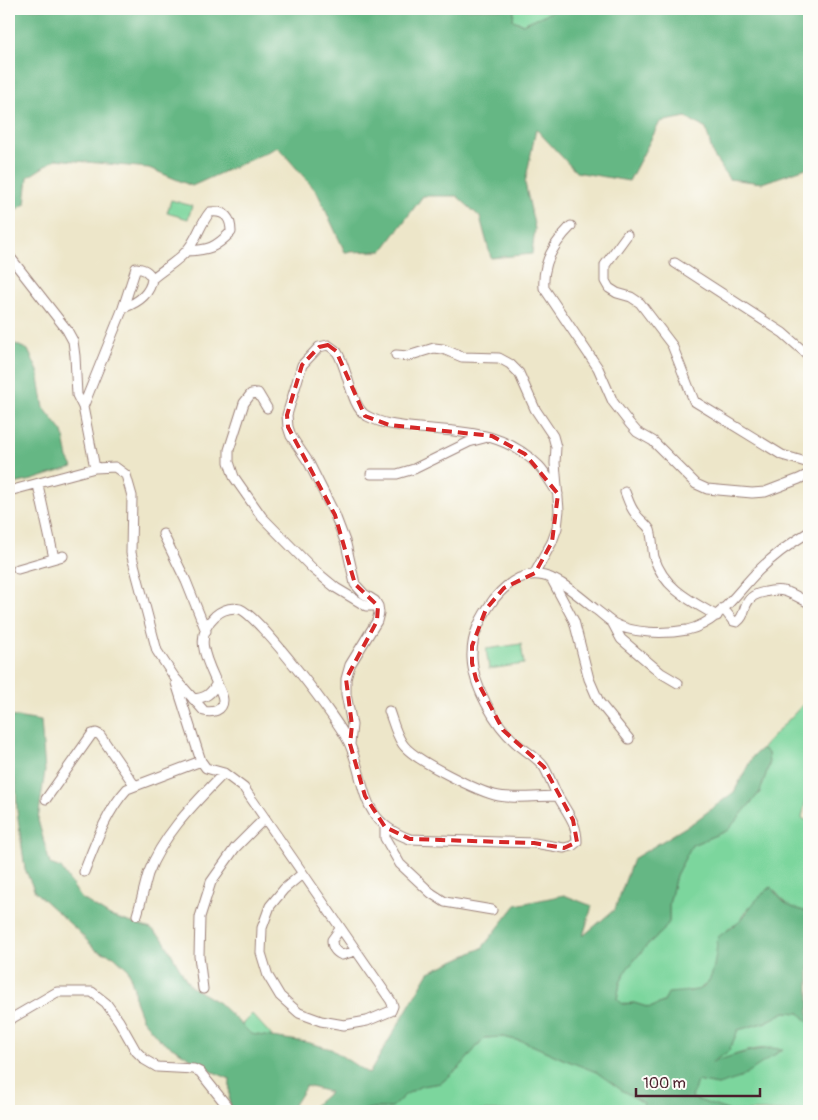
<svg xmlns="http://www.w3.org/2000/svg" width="818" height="1120" font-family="Pangolin,sans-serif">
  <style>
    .green { fill: #7cd69d; stroke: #637a64 }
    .forest { fill: #65b784; stroke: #586b58 }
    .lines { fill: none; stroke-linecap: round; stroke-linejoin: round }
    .minor-casing { stroke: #9c827a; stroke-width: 11 }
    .minor { stroke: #fff; stroke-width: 9 }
    .marked { fill: none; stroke: #d62828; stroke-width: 4; stroke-dasharray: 10 6; stroke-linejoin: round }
  </style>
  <rect width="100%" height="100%" fill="#fdfcf7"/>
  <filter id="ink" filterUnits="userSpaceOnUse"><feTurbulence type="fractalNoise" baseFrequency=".02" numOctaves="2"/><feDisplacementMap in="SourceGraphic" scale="10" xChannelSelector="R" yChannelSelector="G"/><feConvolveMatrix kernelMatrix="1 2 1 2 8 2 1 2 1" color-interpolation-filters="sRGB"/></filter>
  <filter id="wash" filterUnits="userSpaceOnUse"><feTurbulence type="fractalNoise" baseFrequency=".0096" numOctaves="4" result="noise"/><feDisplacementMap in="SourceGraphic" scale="20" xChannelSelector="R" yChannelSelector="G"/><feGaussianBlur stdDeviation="1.12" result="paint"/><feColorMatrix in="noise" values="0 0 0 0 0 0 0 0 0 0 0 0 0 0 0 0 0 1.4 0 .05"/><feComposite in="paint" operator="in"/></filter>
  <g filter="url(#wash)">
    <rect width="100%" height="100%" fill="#ede6c9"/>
    <!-- green -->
    <path class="green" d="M514 9H558L523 24 513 20Z
      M171 200 192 206 188 219 167 213Z
      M521 644 524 664 489 669 486 649Z
      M809 698V785L802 818 809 822V912C785 907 787 904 771 887L745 912 740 922 729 928 709 982 698 990 687 991 650 1008 634 1003 623 1004 617 1000 620 983 627 969 648 944 663 931 669 922V904L676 875 692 845 728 830 760 792 769 765 768 753 762 748Z
      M785 1012 800 1013 809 1023V1111H730L691 1098 697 1081 718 1085 783 1050C759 1043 731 1057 708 1064L729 1051 738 1030 766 1022Z
      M252 1014 272 1036 260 1047 240 1026Z
      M503 1037 525 1042 563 1059 596 1071 623 1091 644 1103 642 1111H360L373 1108H391L405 1095 421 1086 441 1083 461 1066 484 1038Z"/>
    <!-- forest -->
    <path class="forest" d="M9 9H514L513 20 523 24 558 9H809V167L762 183 729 179 713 155 706 129 686 117 660 122 629 181 576 172 536 129 525 183 535 229 532 254 491 258 480 217 457 196H423L382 251 345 252 317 192 278 147 192 186 149 168 56 159 28 177 25 204 9 214Z
      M9 341 28 350 38 371 44 408 63 432 68 458 73 467 32 480 9 485Z
      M9 716 41 721 45 771 38 820 50 864 61 868 81 898 110 916 151 929 163 939 190 986 219 1003 251 1034 306 1042 331 1049 369 1074 429 972 482 948 516 905 564 895 592 906 583 936 615 909 633 859 694 822 734 792 753 756 762 748 768 753 769 765 760 792 728 830 692 845 676 875 669 904V922L663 931 648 944 627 969 620 983 617 999 623 1004 634 1003 650 1008 664 1002 668 993C677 992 688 992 697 990 716 986 715 953 718 937 724 932 737 925 741 920 752 905 756 898 771 887 785 905 787 907 809 912V1023L800 1013 785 1012 766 1022 738 1030 729 1051 711 1063C735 1055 758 1046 783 1049L740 1078 718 1085 697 1081 692 1098 730 1111H642L644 1103 623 1091 596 1072 563 1059 525 1042 503 1037 484 1038 461 1066 441 1083 421 1086 405 1095 391 1108H373L360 1111H308L330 1092 306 1086 290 1111H237L229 1106 230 1079 211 1071 159 1039 142 1019 135 1001 134 989 128 969 114 956 96 950 77 930 35 892 25 869 17 811 16 784 9 761Z"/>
  </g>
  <g filter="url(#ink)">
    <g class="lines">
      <defs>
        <path id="minor" d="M571 226C554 243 542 263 544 288L598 368 613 402 630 424 637 432 653 441 696 484 707 489 752 493 765 492 799 479 809 474
          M627 235 605 265V281L609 288 617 293 631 297 640 303 672 345 694 401 782 455 809 463
          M10 257 67 330 73 341 75 356 77 395 83 407
          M675 263 783 333 809 356
          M123 308C137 303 150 295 152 279
          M396 355 408 356 434 348 443 349 462 357 499 358 510 364 519 373 535 409 553 436 556 447 555 463 559 510 557 528 552 542 535 573
          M267 408 258 393 251 394 244 403 229 450V462L234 477 262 517 313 569 336 588 366 606H378
          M95 468 83 407 123 308 136 268C144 269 149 271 152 279 163 269 179 261 188 249 198 237 200 224 210 212 225 210 231 218 231 232 215 248 209 250 187 251
          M371 474H397L414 469 469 442 488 437
          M38 485 54 558
          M9 491 95 468 115 467 126 475 132 496 131 553 157 651 175 678 204 711C212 713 223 711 223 700 223 696 220 690 218 686 208 663 192 637 215 616 222 610 231 607 240 609 259 616 341 723 350 745 367 786 359 821 410 839L534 843 564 848 572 846 577 842C577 823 568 814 559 798 553 788 550 777 544 767 537 757 525 751 516 743 495 725 473 686 472 658 471 635 481 617 494 599 531 554 560 580 595 609 601 613 607 619 613 623 633 634 665 634 687 630 719 623 736 593 758 571 773 556 791 543 809 532
          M625 492C628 499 630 507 635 513 639 520 646 523 650 530 653 539 652 548 654 557 664 589 691 601 717 616
          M163 534 186 581 206 631
          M18 569 63 556
          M551 578 574 621 589 679 599 702 629 739
          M723 608 733 621 737 622C744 617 743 612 746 605 750 596 756 594 765 592 785 587 792 594 809 603
          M612 622 621 639 661 673 678 683
          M176 683 201 761 206 768 224 773 244 788 391 1001 393 1006 391 1011 367 1021 344 1025 321 1021 299 1013 280 996 268 976 261 953 262 928 270 906 284 889 302 874
          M193 699C206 698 211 694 217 683
          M389 711C393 722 396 734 402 743 411 759 481 793 499 796 516 799 540 796 557 796
          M350 744 352 725 346 694V679L350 665 377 621 379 613 378 606 375 601 364 594 355 584 346 544 335 515 309 463 291 436 288 427 287 415 302 365 319 347 328 345C331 347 334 349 337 352 348 368 351 408 367 416 384 425 401 426 419 428 464 432 504 431 539 466 546 473 552 485 558 494
          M46 799 92 734 96 733 100 735 135 786
          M385 827V838L400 864 431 893 445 902 492 910
          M84 872C95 844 106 812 127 789L201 761
          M137 915C141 902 144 888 148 874 163 834 195 803 224 773
          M340 929 332 940C332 948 335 952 342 955L355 951
          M203 989 199 956 200 917 211 882 235 848 265 818
          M9 1020 57 992H92L106 1003 119 1021 136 1051 145 1060 157 1067 194 1069 200 1072 231 1111"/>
      </defs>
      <!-- minor casing -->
      <use href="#minor" class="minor-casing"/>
      <!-- minor -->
      <use href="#minor" class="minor"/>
    </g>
  </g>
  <!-- marked area -->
  <path class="marked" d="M328 345 336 351 365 416 389 425 492 436 525 454 558 494 552 542 535 573 504 588 486 609 472 646V663L476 679 503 730 544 767 573 820 577 842 564 848 534 843 410 839 385 827 365 796 350 744 352 725 346 679 377 621 378 606 355 584 335 515 288 427 287 415 302 365 319 347Z"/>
  <!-- margin -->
  <rect width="818" height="1120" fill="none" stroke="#fdfcf7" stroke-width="30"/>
  <!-- scale -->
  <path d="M636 1088v8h124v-8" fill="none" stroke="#4a1f2b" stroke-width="2.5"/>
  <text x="643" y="1088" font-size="15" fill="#4a1f2b" stroke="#fdfcf7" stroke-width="4" paint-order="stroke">100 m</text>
</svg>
